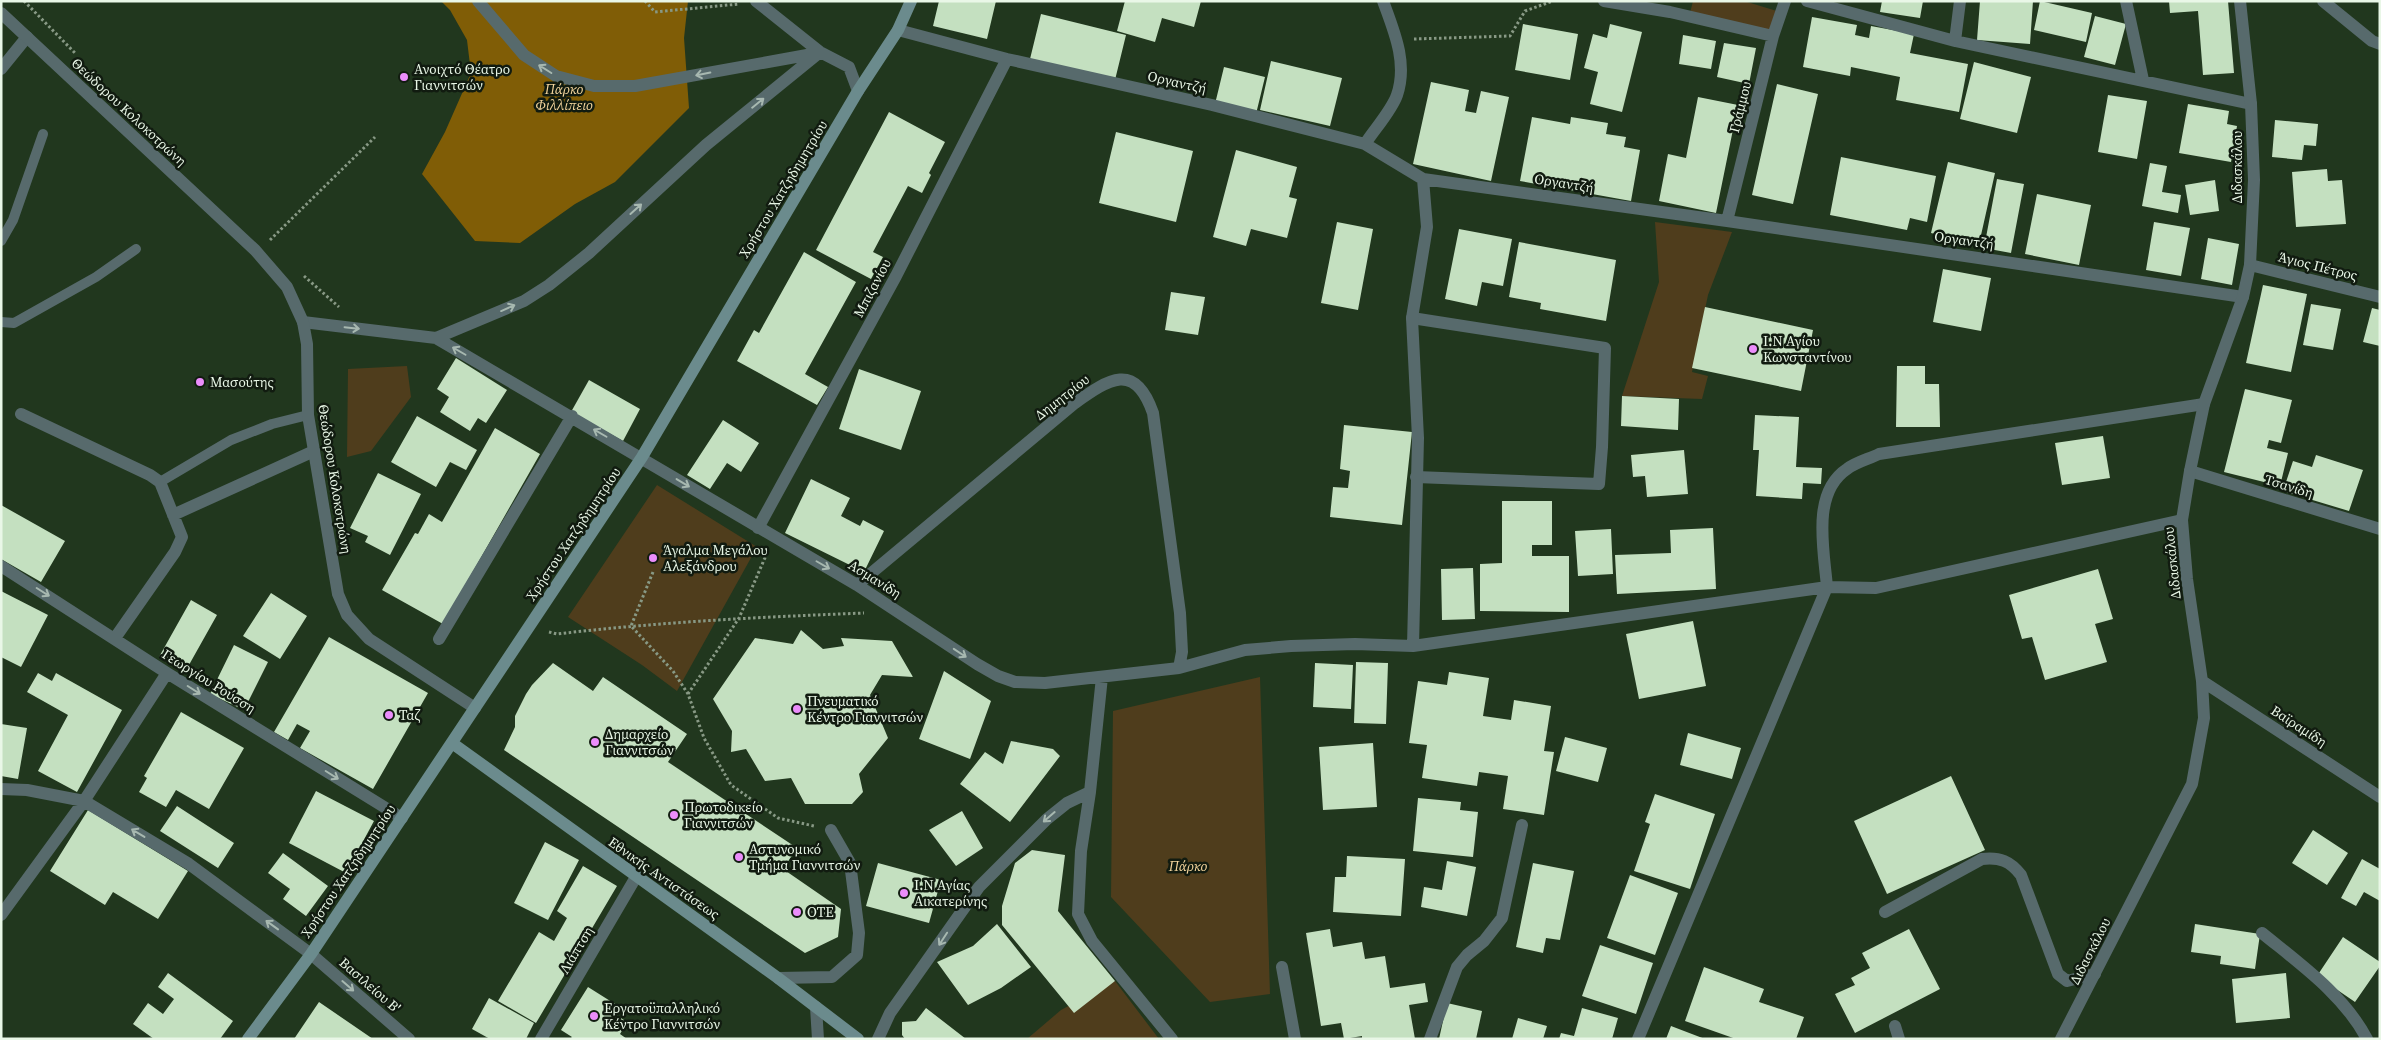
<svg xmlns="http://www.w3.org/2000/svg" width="2381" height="1040" font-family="'Source Serif 4',serif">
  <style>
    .green { fill: #4f3d1c }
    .forest { fill: #805d06 }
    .building { fill: #c4e0c0 }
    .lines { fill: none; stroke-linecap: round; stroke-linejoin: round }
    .path { stroke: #889985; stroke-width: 3; stroke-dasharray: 2.5 2.5; stroke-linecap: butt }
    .service { stroke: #576a6c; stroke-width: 10 }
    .pedestrian { stroke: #576a6c; stroke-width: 12 }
    .minor { stroke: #576a6c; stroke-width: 12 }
    .tertiary { stroke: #576a6c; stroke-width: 12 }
    .secondary { stroke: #6b8b8d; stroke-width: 12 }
    .oneway { stroke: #a7b8b0 }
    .poi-dot { fill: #eb8dfb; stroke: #111b10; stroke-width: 2 }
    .labels { text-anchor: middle; stroke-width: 5; stroke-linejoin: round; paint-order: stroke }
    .poi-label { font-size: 14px; fill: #e9f7e7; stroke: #111b10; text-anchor: start }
    .street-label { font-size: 14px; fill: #e9f7e7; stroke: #111b10 }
    .park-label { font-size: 14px; font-style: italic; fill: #f4d59d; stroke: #111b10 }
  </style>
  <rect width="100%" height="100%" fill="#21371e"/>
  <!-- green -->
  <path class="green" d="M1693 1H1744L1780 12 1773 36 1689 17Z
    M1655 222 1732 232 1708 295 1692 372 1708 376 1702 399 1622 396 1659 282Z
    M407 366 411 397 371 451 347 457 348 369Z
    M657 485 757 547 677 691 642 665 568 617Z
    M1260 677 1270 994 1210 1002 1111 897 1113 711Z
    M1115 981 1159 1039H1027L1061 1010Z"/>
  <!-- forest -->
  <path class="forest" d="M441 1H688L684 38 689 108 615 182 575 204 520 243 475 241 422 174 445 132 471 73 467 40 450 10Z"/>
  <!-- building -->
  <path class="building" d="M939 1H996L987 39 933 26Z
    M1125 1H1201L1194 27 1162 18 1155 42 1117 31Z
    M1882 1H1923L1920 18 1880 12Z
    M1980 1H2033L2030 44 1977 40Z
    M2040 1 2092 13 2086 42 2034 30Z
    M2169 1H2228L2234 73 2203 75 2198 11 2170 13Z
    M1041 14 1126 35 1115 80 1030 59Z
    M2095 16 2126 24 2115 65 2084 57Z
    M1812 17 1857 25 1855 35 1869 38 1871 26 1914 34 1910 53 1968 64 1959 112 1896 100 1900 77 1851 67 1850 76 1803 67Z
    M1523 24 1578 34 1570 80 1515 70Z
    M1610 24 1642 32 1622 112 1590 104 1598 72 1584 68 1593 34 1607 38Z
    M1683 35 1716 41 1711 69 1679 64Z
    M1724 43 1756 48 1749 84 1717 77Z
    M1271 61 1342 78 1330 126 1260 110Z
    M1974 62 2031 77 2017 133 1960 119Z
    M1224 67 1265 77 1256 114 1215 104Z
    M1431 82 1469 90 1465 111 1476 113 1481 91 1509 97 1491 181 1413 164Z
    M1777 84 1818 94 1793 204 1752 195Z
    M2108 95 2147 101 2137 159 2098 152Z
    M1698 97 1738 105 1716 213 1659 201 1668 154 1686 158Z
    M2188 104 2229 111 2227 124 2237 126 2231 162 2179 153Z
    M889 112 945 142 929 173 931 175 922 193 908 186 873 252 883 257 871 279 816 250Z
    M1532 117 1570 124 1571 117 1608 123 1606 134 1626 137 1624 147 1640 150 1631 201 1520 181Z
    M2275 120 2318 124 2316 146 2304 145 2302 160 2272 157Z
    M1116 132 1193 151 1176 222 1099 203Z
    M1236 150 1297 167 1289 197 1297 199 1287 238 1251 229 1246 246 1213 237Z
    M1841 157 1936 176 1927 222 1910 218 1907 230 1830 215Z
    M1948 162 1995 173 1979 244 1931 233Z
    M2150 163 2167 166 2162 192 2181 195 2178 213 2142 206Z
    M2327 169 2328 181 2342 180 2346 224 2296 227 2292 172Z
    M1997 179 2024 184 2011 253 1984 248Z
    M2215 180 2219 211 2190 215 2185 185Z
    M2037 194 2091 205 2079 265 2025 254Z
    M1337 222 1373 229 1358 310 1321 303Z
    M2154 222 2190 228 2181 276 2146 270Z
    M1459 229 1512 239 1503 286 1482 282 1477 306 1445 299Z
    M2208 238 2239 244 2232 285 2201 279Z
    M1519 242 1616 260 1606 321 1540 309 1541 303 1509 297Z
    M804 252 856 282 805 374 828 387 817 405 737 361 754 330 759 333Z
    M1943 269 1991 278 1981 331 1933 322Z
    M2263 285 2307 294 2291 372 2246 363Z
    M1171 292 1205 297 1198 335 1165 330Z
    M2311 304 2341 309 2333 350 2303 345Z
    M1705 307 1813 330 1801 391 1692 368Z
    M2372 308 2380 310V346L2363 342Z
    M456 358 507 390 486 423 478 418 470 431 440 412 449 397 437 389Z
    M1897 366H1925V384H1939L1940 427H1896Z
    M859 369 921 391 901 450 839 429Z
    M589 380 640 409 623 441 571 412Z
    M2245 389 2292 400 2281 443 2269 440 2267 448 2288 453 2280 486 2224 472Z
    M1622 396 1679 399 1678 430 1621 426Z
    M1755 415 1799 417 1796 467 1822 468 1821 484 1803 483 1802 499 1756 496 1759 450H1753Z
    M417 416 477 450 466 470 450 462 436 487 391 462Z
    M723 420 759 443 741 472 727 463 710 489 687 475Z
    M1344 425 1412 432 1402 525 1330 517 1333 487 1348 488 1350 471 1340 469Z
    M495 428 540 454 443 624 382 590 415 533 418 534 429 514 442 522Z
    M2103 436 2110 478 2062 485 2055 443Z
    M1684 450 1688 494 1647 497 1645 476 1633 477 1631 455Z
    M2316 455 2363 470 2349 511 2283 491 2293 461 2312 467Z
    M378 473 421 494 390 555 365 542 368 536 350 528Z
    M811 479 850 498 841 516 860 526 863 520 884 531 864 572 785 533Z
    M1502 501H1552V545H1532V556H1569V612L1480 611V564L1502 563Z
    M1 505 65 541 41 582 1 559Z
    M1713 528 1716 589 1617 594 1615 555 1671 553 1670 530Z
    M1611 529 1613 574 1578 576 1575 531Z
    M1473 568 1475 619 1442 620 1441 569Z
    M2098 569 2113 619 2095 624 2107 662 2045 680 2032 637 2022 639 2009 595Z
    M1 591 48 615 21 667 1 657Z
    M271 593 307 616 280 659 243 636Z
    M191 600 217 615 185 672 159 657Z
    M1693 621 1706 686 1639 699 1626 634Z
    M801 630 823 649 844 646 841 638 892 641 913 677 882 675 870 695 888 738 859 774 863 792 852 804H805L791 778 765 781 746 749 731 752 732 731 713 699 755 638 793 644Z
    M329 637 428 693 373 789 300 748 310 731 297 724 288 740 274 732Z
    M234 645 268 662 244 710 210 694Z
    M1356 662 1388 663 1386 724 1354 723Z
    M553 663 593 691 603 677 687 734 668 762 797 848 783 869 841 909 838 937 805 953 504 750 515 727V716L526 694 532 685Z
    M1315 663 1353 665 1351 709 1313 707Z
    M944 671 991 701 970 759 919 739Z
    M1449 672 1489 678 1483 716 1511 720 1514 700 1551 706 1544 751 1554 752 1544 815 1503 809 1508 776 1479 772 1477 786 1422 778 1427 745 1409 743 1418 681 1447 685Z
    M38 673 52 681 56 673 122 710 77 792 38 771 68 715 27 692Z
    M181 712 244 748 209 809 176 790 166 807 139 792 147 778 144 776Z
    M1 724 27 728 18 779 1 776Z
    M1688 733 1741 748 1732 779 1680 765Z
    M1565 737 1607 748 1598 782 1556 771Z
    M1011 741 1053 749 1060 756 1010 822 960 784 985 752 1003 764Z
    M1373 743 1377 807 1323 810 1319 747Z
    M1951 776 1985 850 1887 894 1854 821Z
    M316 791 374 821 346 873 289 843Z
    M1655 794 1715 814 1690 889 1634 871 1650 824 1645 822Z
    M1418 798 1461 802 1460 810 1478 812 1473 857 1413 851Z
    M177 806 234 843 218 868 160 831Z
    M88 810 188 871 158 919 113 892 105 905 50 871Z
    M962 811 983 848 956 866 929 830Z
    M2313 830 2348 853 2327 885 2292 863Z
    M545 842 579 860 548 920 514 903Z
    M1032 850 1065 855 1058 911 1115 981 1074 1013 1002 925V906L1015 863Z
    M283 853 328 886 306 916 283 899 290 889 268 873Z
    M1347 856 1405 859 1401 916 1333 912 1335 877H1346Z
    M2362 859 2380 869V901L2364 892 2356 906 2341 898Z
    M1447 861 1476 867 1467 916 1421 907 1424 887 1442 890Z
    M878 863 941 880 929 923 866 906Z
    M1533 863 1574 871 1560 940 1546 938 1543 953 1516 947Z
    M583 866 617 886 536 1023 498 1001 539 932 554 941 567 918 557 911Z
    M1630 875 1678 893 1655 955 1607 938Z
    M997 924 1031 967 1001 988 968 1005 937 962 973 946Z
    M2195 924 2260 934 2255 969 2220 964 2221 956 2191 952Z
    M1330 929 1333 947 1362 942 1365 959 1385 956 1390 988 1425 983 1428 1002 1409 1005 1415 1039H1362V1036L1344 1039 1341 1023 1321 1026 1306 933Z
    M1909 929 1940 989 1855 1033 1835 994 1855 985 1851 978 1870 968 1862 953Z
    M2343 937 2380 962V966L2355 1002 2317 976Z
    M1600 945 1653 963 1636 1014 1582 996Z
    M1704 967 1764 989 1759 1002 1804 1017 1796 1039H1736L1685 1021Z
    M168 973 233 1021 220 1039H154L133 1024 148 1003 163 1014 174 999 158 987Z
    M2286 973 2290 1018 2236 1023 2232 979Z
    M588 987 615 1004 610 1011 627 1022 620 1034 627 1039H570L572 1037 561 1030Z
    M489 998 534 1023 526 1039H490L472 1029Z
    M319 1002 373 1039H294Z
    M1447 1003 1482 1011 1476 1039H1439Z
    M926 1008 957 1032 966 1039H905L902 1035V1022L916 1021Z
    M1582 1008 1618 1018 1612 1039H1559L1561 1033 1574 1036Z
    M1518 1018 1547 1026 1543 1039H1512Z
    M1671 1026 1705 1039H1666Z"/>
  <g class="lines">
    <!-- path -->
    <path class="path" d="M24 1 76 54
      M645 1 655 12 739 4
      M1414 39 1510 36 1525 11 1553 1
      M270 240 375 137
      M304 276 339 307
      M653 572 631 626 673 671 688 694 704 738 731 785 778 818 814 826
      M549 632 557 634C659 622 761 617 864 613
      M688 694 739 618 767 553"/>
    <!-- service -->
    <path class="service" d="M1 241 13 220 43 134
      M1 322 14 323 96 277 136 249
      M160 482 231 440 272 424 308 415"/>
    <!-- pedestrian -->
    <path class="pedestrian" d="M1412 318 1605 348 1602 447 1599 484 1416 477"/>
    <!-- minor -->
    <path class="minor" d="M478 1 524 55 556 76 594 86H635L818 53
      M756 1 820 52 849 67 858 91
      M1604 1 1670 12 1773 36
      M1807 1 1955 41 2251 104
      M2126 1 2143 80
      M2323 1 2372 41 2380 44
      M898 30 1007 59 1212 105 1365 144 1423 179 1727 221 2243 297
      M1955 41 1960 1
      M1 69 27 37
      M1365 144C1374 130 1392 110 1397 95 1408 63 1394 31 1383 1
      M1727 221 1773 36 1785 1
      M2250 265 2380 297
      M303 322 436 338 524 301 549 285 589 253 706 145 820 52
      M436 338 857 585 977 664 998 676 1015 682 1045 683 1179 668 1245 650 1291 646 1355 644 1413 646 1827 587 1876 588 2182 520
      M21 414 150 475 160 482 182 537 175 552 115 638
      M2190 471 2380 529
      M173 515 314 451
      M758 528 896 276 1007 59
      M1 566 167 673 402 818
      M857 585 1075 403C1109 379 1135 361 1153 413L1180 613 1182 652 1179 668
      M439 639 572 416
      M1413 646 1418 438 1412 318 1427 227 1423 179
      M1102 677 1090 792 1081 851 1078 914 1092 941 1172 1039
      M1 789 27 790 84 801 189 864 311 954 409 1039
      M1885 912 1982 859C2000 857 2010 861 2021 875L2058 974 2067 981 2095 974
      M1 915 84 801 167 673
      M2262 933C2300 964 2344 995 2367 1039
      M1282 967 1295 1039
      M778 978 832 977 857 955 859 933 850 863 831 830
      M816 1007 818 1039
      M1895 1026 1899 1039
      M541 1039 636 877
      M878 1039 890 1013 979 887 1047 819 1067 803 1090 792
      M1430 1039 1457 967 1467 955 1484 941 1502 918 1522 825
      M1638 1039 1827 587C1824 550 1811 493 1847 469 1856 462 1869 459 1879 454L2204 404"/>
    <!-- tertiary -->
    <path class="tertiary" d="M1 13 255 250 287 287 303 322 307 344 308 415 338 594 347 615 369 639 475 708
      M2202 681 2380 797
      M2061 1039 2192 784 2204 718 2202 681 2187 579 2182 520 2190 471 2204 404 2243 297 2250 265 2254 180 2251 104 2240 1"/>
    <!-- secondary -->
    <path class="secondary" d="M452 743 778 978 858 1039
      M248 1039 311 954 642 457 858 91 898 30 911 1"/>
  </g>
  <!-- one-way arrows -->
  <defs><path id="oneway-shaft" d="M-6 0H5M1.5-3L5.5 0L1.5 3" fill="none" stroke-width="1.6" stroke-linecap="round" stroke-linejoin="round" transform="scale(1.25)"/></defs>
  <g class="oneway">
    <use href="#oneway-shaft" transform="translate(545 69) rotate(-148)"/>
    <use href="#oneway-shaft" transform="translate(703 74) rotate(169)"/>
    <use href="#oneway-shaft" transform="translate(758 103) rotate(-39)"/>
    <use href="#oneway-shaft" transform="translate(636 209) rotate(-42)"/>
    <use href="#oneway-shaft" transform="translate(508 308) rotate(-24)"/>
    <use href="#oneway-shaft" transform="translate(352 328) rotate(6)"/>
    <use href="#oneway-shaft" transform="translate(459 351) rotate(-150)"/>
    <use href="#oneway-shaft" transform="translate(600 433) rotate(-150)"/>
    <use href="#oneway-shaft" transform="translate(683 483) rotate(31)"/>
    <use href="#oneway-shaft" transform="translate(823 565) rotate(30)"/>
    <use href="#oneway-shaft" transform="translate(43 592) rotate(32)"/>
    <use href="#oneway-shaft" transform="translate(960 653) rotate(34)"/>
    <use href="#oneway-shaft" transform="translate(194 690) rotate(32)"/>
    <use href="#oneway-shaft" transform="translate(332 775) rotate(32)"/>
    <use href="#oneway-shaft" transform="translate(1049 817) rotate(139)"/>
    <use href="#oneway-shaft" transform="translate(138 833) rotate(-149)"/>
    <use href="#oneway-shaft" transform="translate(272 925) rotate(-144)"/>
    <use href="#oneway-shaft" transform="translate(943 939) rotate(123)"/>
    <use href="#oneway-shaft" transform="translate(348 986) rotate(41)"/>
  </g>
  <!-- markers -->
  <g class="poi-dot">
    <circle cx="404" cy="77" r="5"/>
    <circle cx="1753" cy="349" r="5"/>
    <circle cx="200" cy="382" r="5"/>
    <circle cx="653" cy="558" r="5"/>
    <circle cx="797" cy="709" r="5"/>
    <circle cx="389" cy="715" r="5"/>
    <circle cx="595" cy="742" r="5"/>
    <circle cx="674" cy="815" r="5"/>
    <circle cx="739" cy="857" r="5"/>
    <circle cx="904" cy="893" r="5"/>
    <circle cx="797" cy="912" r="5"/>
    <circle cx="594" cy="1016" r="5"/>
  </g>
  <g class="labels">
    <!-- poi labels -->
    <g class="poi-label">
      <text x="414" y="74">Ανοιχτό Θέατρο<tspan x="414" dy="16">Γιαννιτσών</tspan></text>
      <text x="1763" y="346">Ι.Ν Αγίου<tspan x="1763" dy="16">Κωνσταντίνου</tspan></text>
      <text x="210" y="387">Μασούτης</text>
      <text x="663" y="555">Άγαλμα Μεγάλου<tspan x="663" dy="16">Αλεξάνδρου</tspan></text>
      <text x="807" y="706">Πνευματικό<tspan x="807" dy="16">Κέντρο Γιαννιτσών</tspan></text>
      <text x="399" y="720">Ταζ</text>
      <text x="605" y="739">Δημαρχείο<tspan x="605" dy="16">Γιαννιτσών</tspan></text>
      <text x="684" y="812">Πρωτοδικείο<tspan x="684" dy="16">Γιαννιτσών</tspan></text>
      <text x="749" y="854">Αστυνομικό<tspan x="749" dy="16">Τμήμα Γιαννιτσών</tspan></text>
      <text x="914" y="890">Ι.Ν Αγίας<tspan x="914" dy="16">Αικατερίνης</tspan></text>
      <text x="807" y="917">ΟΤΕ</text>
      <text x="604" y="1013">Εργατοϋπαλληλικό<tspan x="604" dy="16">Κέντρο Γιαννιτσών</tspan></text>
    </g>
    <!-- street labels -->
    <g class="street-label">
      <text transform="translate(1177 82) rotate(13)" y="5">Οργαντζή</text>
      <text transform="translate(1740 107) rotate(-76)" y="5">Γράμμου</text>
      <text transform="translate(129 112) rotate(43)" y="5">Θεώδορου Κολοκοτρώνη</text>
      <text transform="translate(2237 167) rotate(-90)" y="5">Διδασκάλου</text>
      <text transform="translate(1564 183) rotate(9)" y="5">Οργαντζή</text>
      <text transform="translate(783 189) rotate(-59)" y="5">Χρήστου Χατζηδημητρίου</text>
      <text transform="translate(1964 240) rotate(8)" y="5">Οργαντζή</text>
      <text transform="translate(2318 266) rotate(14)" y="5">Άγιος Πέτρος</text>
      <text transform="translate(872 288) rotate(-62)" y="5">Μπιζανίου</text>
      <text transform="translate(1062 397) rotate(-38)" y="5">Δημητρίου</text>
      <text transform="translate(335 479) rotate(81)" y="5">Θεώδορου Κολοκοτρώνη</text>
      <text transform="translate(2289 486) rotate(17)" y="5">Τσανίδη</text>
      <text transform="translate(573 534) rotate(-56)" y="5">Χρήστου Χατζηδημητρίου</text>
      <text transform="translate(2172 563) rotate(-96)" y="5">Διδασκάλου</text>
      <text transform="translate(875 579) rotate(32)" y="5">Ασμανίδη</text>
      <text transform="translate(209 681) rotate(32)" y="5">Γεωργίου Ρούσση</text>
      <text transform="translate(2299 726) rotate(33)" y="5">Βαϊραμίδη</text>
      <text transform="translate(348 871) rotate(-56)" y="5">Χρήστου Χατζηδημητρίου</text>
      <text transform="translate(664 878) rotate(35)" y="5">Εθνικής Αντιστάσεως</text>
      <text transform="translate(576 950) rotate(-59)" y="5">Λιάπτση</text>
      <text transform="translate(2090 951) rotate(-63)" y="5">Διδασκάλου</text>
      <text transform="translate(370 985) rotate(41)" y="5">Βασιλείου Β'</text>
    </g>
    <!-- park labels -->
    <g class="park-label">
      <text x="564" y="94">Πάρκο<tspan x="564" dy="16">Φιλλίπειο</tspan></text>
      <text x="1188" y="871">Πάρκο</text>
    </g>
  </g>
  <!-- border -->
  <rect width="2381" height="1040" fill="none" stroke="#e9f7e7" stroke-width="5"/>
</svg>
